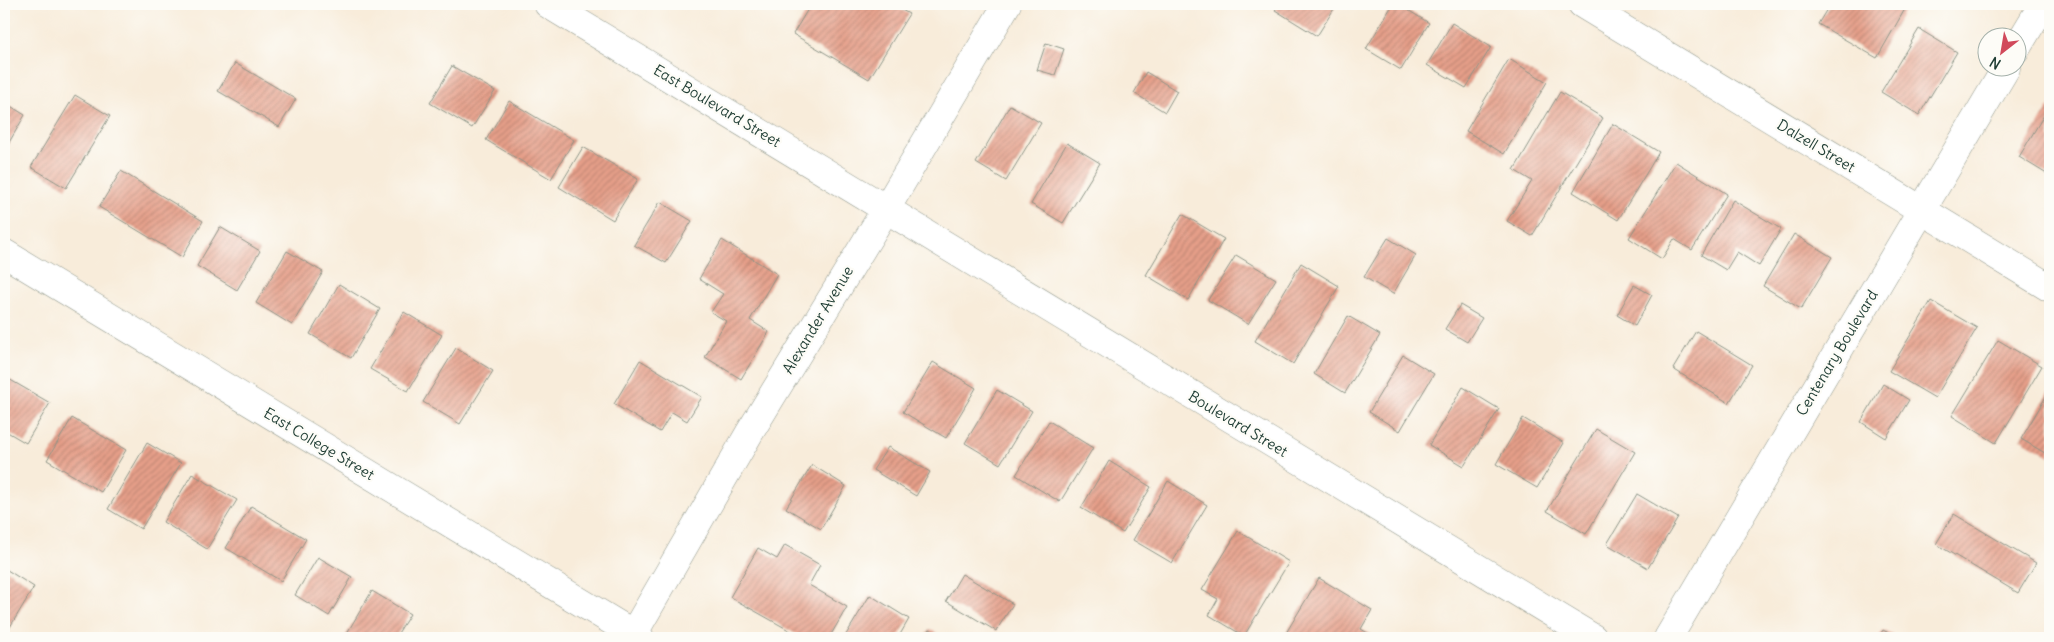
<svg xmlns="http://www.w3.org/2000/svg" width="2054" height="642" font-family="Delius,sans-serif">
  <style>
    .building { fill: url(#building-hatch) }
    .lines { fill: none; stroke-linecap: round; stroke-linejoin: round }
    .street-casing { stroke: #8c9487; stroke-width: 29 }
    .street { stroke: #fff; stroke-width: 28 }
    .labels { text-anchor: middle; stroke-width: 4.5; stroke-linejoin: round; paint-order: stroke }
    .street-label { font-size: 15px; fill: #1f3d34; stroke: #fdfcf7 }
  </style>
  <defs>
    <pattern id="building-hatch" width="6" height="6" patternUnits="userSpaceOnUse" patternTransform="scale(1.25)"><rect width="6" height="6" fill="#e69f89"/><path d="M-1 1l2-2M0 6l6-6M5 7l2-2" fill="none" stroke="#ba8371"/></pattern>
  </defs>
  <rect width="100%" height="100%" fill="#fdfcf7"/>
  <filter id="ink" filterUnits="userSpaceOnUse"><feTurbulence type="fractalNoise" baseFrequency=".02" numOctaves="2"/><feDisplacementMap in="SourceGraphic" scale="10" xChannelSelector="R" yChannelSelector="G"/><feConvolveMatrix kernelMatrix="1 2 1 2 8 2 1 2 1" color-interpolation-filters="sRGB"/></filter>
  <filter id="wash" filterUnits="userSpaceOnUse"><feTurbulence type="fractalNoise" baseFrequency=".0096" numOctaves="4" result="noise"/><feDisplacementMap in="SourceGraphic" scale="20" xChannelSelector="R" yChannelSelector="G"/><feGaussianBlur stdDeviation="1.12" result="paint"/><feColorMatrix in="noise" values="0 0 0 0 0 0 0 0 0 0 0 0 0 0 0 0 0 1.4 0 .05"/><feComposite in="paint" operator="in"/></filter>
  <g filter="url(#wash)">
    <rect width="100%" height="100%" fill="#f8ecda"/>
    <g id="blocks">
      <!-- building -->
      <path class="building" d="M811 4H891L909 14 869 79 793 34Z
        M1280 4H1337L1317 36 1275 10Z
        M1393 4H1398L1429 23 1401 70 1366 49Z
        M1830 4H1896L1905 9 1877 58 1818 24Z
        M1452 23 1491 47 1466 88 1427 65Z
        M1919 29 1957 52 1919 115 1881 92Z
        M1046 43 1064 49 1055 75 1037 70Z
        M1509 59 1547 82 1504 154 1466 131Z
        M235 63 296 99 279 127 218 91Z
        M452 66 495 91 472 128 430 103Z
        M1146 72 1177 91 1165 112 1134 93Z
        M1560 92 1603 118 1532 236 1507 221 1532 181 1514 170Z
        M75 95 110 116 66 188 31 167Z
        M509 101 574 140 551 179 486 140Z
        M4 102 25 115 4 151Z
        M1010 105 1041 123 1006 181 976 163Z
        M2050 105V176L2019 157Z
        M1613 124 1659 152 1618 220 1573 192Z
        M1067 143 1100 163 1063 223 1031 204Z
        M583 147 638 179 613 220 559 187Z
        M1676 162 1727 194 1692 250 1674 239 1662 259 1629 238Z
        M121 171 203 221 182 257 99 207Z
        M1733 200 1781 229 1759 266 1737 252 1726 270 1701 255Z
        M660 202 692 221 666 263 634 245Z
        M1182 214 1224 239 1188 300 1146 275Z
        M220 227 260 251 237 290 197 266Z
        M1794 234 1832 257 1801 309 1763 286Z
        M1388 238 1416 255 1393 294 1364 277Z
        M722 240 777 274 750 320 769 332 741 379 705 357 726 321 711 312 723 294 699 279Z
        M287 251 323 272 292 325 256 303Z
        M1236 255 1276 279 1248 324 1208 300Z
        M1301 263 1339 286 1293 364 1255 341Z
        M339 284 380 309 351 358 310 334Z
        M1634 285 1652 295 1635 326 1617 315Z
        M1931 301 1977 328 1935 398 1889 371Z
        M1460 305 1482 318 1467 342 1445 329Z
        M404 312 442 335 408 391 370 369Z
        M1348 316 1380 335 1345 393 1314 374Z
        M1696 331 1752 365 1729 403 1673 369Z
        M1998 340 2042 366 1996 443 1952 416Z
        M456 348 493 371 460 424 423 402Z
        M1403 355 1434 374 1400 431 1369 412Z
        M640 360 702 397 687 421 672 412 660 432 614 404Z
        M933 362 976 388 946 438 903 412Z
        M7 378 50 403 26 443 4 430V383Z
        M1883 384 1909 400 1886 438 1861 422Z
        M1463 387 1499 409 1464 466 1429 445Z
        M997 390 1032 411 1000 464 965 443Z
        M2050 390V456L2021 439Z
        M72 418 126 450 101 492 47 460Z
        M1523 418 1564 443 1537 488 1496 464Z
        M1049 421 1093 448 1060 502 1016 475Z
        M1596 429 1635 452 1586 534 1547 511Z
        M147 443 181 463 141 529 108 509Z
        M888 447 930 472 916 496 873 470Z
        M1109 461 1151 487 1123 533 1081 508Z
        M812 465 846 486 821 529 786 508Z
        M192 474 237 500 207 549 163 522Z
        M1168 481 1207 505 1172 563 1133 540Z
        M1637 494 1678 518 1648 568 1607 544Z
        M251 506 306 539 281 581 226 548Z
        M1954 514 2036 563 2018 593 1936 544Z
        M1238 531 1289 562 1244 636 1209 615 1218 599 1202 590Z
        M785 545 820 565 809 585 847 607 829 638H803L730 597 758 548 777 559Z
        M318 557 352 577 329 616 295 595Z
        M4 568 34 587 4 637Z
        M962 574 1013 604 996 631 946 601Z
        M1319 578 1372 610 1361 629 1376 638H1283Z
        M372 591 410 614 395 638H344Z
        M870 595 909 619 898 638H844Z
        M930 629 945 638H924Z
        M1883 630 1898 638H1878Z"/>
    </g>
  </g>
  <g filter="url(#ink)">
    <use href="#blocks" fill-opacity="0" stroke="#8c9487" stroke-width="1"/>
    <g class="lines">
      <defs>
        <path id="street" d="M548 4 1593 638
          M1582 4 2050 288
          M2016 49 2043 4
          M4 253 640 638
          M631 638 750 432 886 209 1007 4
          M1668 638 2006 68"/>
      </defs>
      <!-- street casing -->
      <use href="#street" class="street-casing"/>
      <!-- street -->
      <use href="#street" class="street"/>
    </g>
  </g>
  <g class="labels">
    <!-- street labels -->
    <g class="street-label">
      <text transform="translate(717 106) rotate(31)" y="5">East Boulevard Street</text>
      <text transform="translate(1816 146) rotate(31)" y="5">Dalzell Street</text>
      <text transform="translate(818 320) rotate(-59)" y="5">Alexander Avenue</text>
      <text transform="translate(1837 353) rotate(-59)" y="5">Centenary Boulevard</text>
      <text transform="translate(1238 424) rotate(31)" y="5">Boulevard Street</text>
      <text transform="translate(319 444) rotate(31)" y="5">East College Street</text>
    </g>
  </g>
  <!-- margin -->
  <rect width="2054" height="642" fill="none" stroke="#fdfcf7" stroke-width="20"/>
  <!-- north arrow -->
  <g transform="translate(2002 52) rotate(211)"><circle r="24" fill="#fdfcf7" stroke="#a4b0a9"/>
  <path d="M0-4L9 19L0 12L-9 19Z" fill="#d1495b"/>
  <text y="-8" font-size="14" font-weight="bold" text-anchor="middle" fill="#1f3d34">N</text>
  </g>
</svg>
